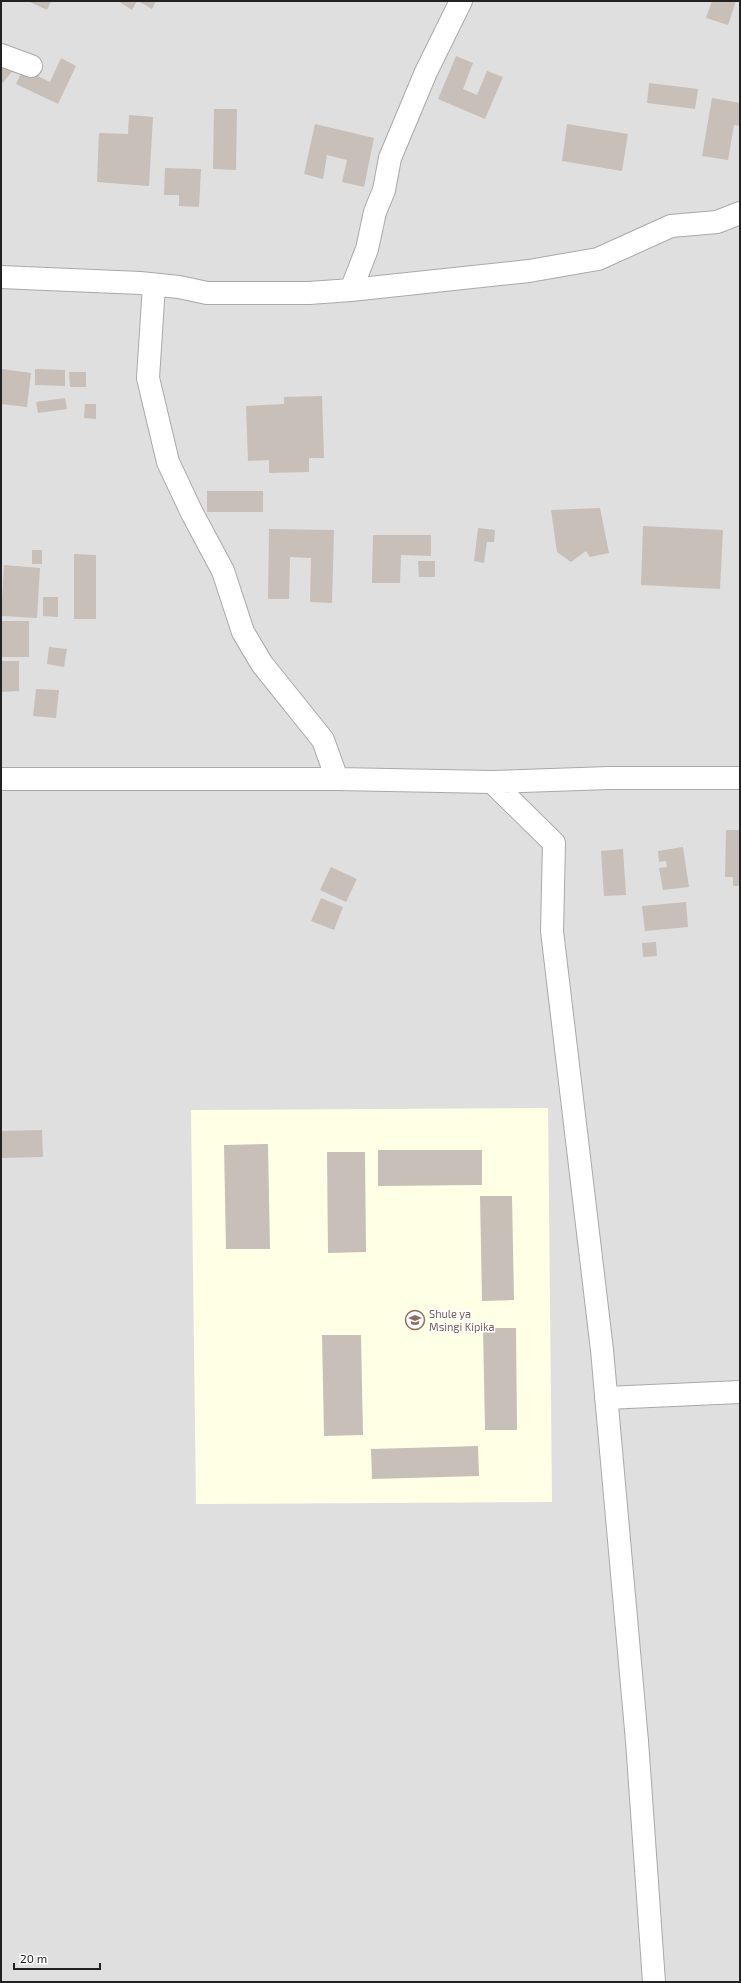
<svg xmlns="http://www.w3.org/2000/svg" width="741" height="1983" font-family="'Exo 2',sans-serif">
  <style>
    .residential { fill: #e0dfdf }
    .education { fill: #ffffe5 }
    .building { fill: #c7bfb8 }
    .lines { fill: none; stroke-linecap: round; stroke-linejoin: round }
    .minor-casing { stroke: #a9a9a9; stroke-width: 24 }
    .minor { stroke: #fff; stroke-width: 22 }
    .labels { text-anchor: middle; stroke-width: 3; stroke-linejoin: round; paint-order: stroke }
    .education-label { font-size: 11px; fill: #785e54; stroke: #fff; text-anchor: start }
  </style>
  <rect width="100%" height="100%" fill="#f2efe9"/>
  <!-- residential -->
  <path class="residential" d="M1 1H740V1982H1Z"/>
  <!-- education -->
  <path class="education" d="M548 1108 552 1502 196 1504 191 1110Z"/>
  <!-- building -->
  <path class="building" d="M28 1H51L47 10Z
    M118 1H137L132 10Z
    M138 1H156L152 9Z
    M712 1H736L728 25 706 18Z
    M456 56 473 63 463 89 477 95 487 71 503 77 485 119 438 99Z
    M1 58 18 64 1 85Z
    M61 58 76 66 58 104 16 84 23 69 50 82Z
    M649 83 698 89 695 109 647 103Z
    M712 98 740 103V126L734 125 728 160 702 156Z
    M214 109H237L236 170 213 169Z
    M129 115 153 117 149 186 97 182 99 133 128 134Z
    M315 124 374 138 364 187 342 182 347 160 327 155 323 179 304 174Z
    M567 124 628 134 622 171 562 161Z
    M165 168 201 169 199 207 179 206V195H164Z
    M2 369 31 373 27 407 1 404Z
    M35 369 65 370V386L35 385Z
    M69 372H86V387H70Z
    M322 396 324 458H309V472L269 473V460L248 461 246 406 284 404V397Z
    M65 398 67 409 38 413 36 402Z
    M85 404H96V419L84 418Z
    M207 491H263V512H207Z
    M600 508 609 553 590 557 586 551 571 562 557 552 551 510Z
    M643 526 723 530 720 589 641 585Z
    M478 528 495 530 494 542H487L484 563 474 561Z
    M269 529 334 530 332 603 310 602 311 558 290 557 289 599H268Z
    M373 535H431V556L401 555 400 583H372Z
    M32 550H42V564H32Z
    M74 554 96 555V619H74Z
    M418 561H435V577H419Z
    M4 565 40 568 37 618 1 616Z
    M43 597H58V617L43 616Z
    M2 621H29V657H2Z
    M49 647 67 649 64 667 47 664Z
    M1 661H19V691L1 692Z
    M36 689 59 690 56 718 33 716Z
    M726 830H740V886H733V877H725Z
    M683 847 689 887 663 890 659 868 667 867 666 861 659 862 658 851Z
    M623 849 626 895 604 896 601 851Z
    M331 867 357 879 346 902 320 890Z
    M321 898 343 907 334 930 311 921Z
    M686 902 688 927 645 931 642 906Z
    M656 942 657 956 643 957 642 943Z
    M42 1130 43 1157 1 1158V1131Z
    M268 1144 270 1249H226L224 1145Z
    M378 1150H482V1185L378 1186Z
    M327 1152H365L366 1252 328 1253Z
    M480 1196H512L514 1300 482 1301Z
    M483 1328H516L517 1430H485Z
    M322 1335H361L363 1435 324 1436Z
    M478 1446 479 1476 372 1479 371 1449Z"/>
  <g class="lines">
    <defs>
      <path id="minor" d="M1 55 31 66
        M1 277 140 283 179 287 207 293H309L351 290 529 271 598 259 671 226 717 222 740 213
        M154 285 148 378 168 462 191 511 223 571 243 632 262 664 323 740 337 779
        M351 290 367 249 375 212 384 190 390 158 426 72 461 1
        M1 779H337L492 782 609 778H740
        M492 782 554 843 552 931 602 1350 637 1741 654 1982
        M606 1398 740 1392"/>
    </defs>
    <!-- minor casing -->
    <use href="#minor" class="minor-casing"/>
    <!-- minor -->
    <use href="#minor" class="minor"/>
  </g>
  <!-- icons -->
  <defs>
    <symbol id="school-ring" viewBox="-11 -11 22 22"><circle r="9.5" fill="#fff" stroke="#8d6e63" stroke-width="1.5"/><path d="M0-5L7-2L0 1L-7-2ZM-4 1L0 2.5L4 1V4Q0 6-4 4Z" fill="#8d6e63"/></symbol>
  </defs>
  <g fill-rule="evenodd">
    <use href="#school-ring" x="404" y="1309" width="22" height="22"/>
  </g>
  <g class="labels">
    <!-- education labels -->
    <g class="education-label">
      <text x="429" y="1318">Shule ya<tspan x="429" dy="13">Msingi Kipika</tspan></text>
    </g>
  </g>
  <!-- border -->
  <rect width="741" height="1983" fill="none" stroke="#222222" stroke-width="4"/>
  <!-- scale -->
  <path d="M14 1963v6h86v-6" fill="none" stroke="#222222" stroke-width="2"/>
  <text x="20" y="1963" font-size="12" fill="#222222" stroke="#ffffff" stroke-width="3" paint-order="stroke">20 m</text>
</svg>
